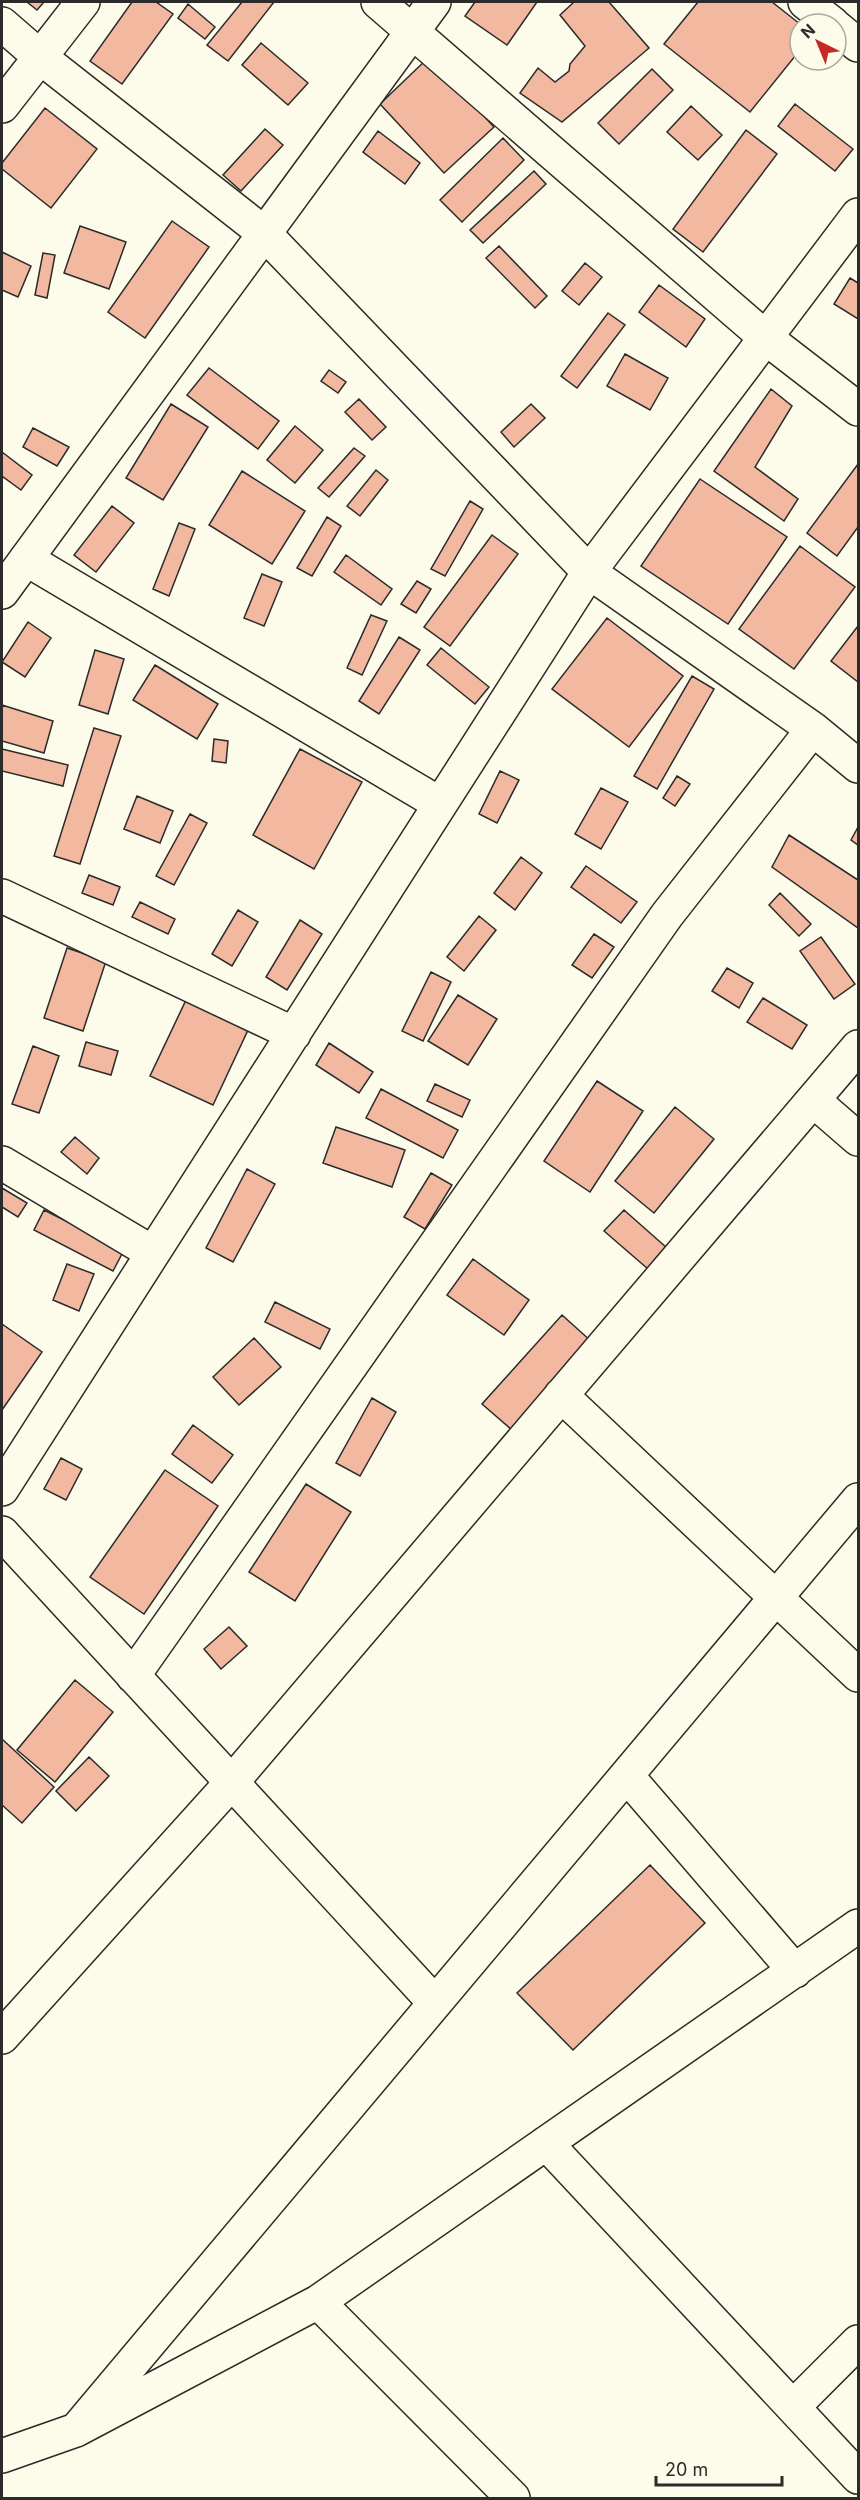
<svg xmlns="http://www.w3.org/2000/svg" width="860" height="2500" font-family="Inter,sans-serif">
  <style>
    .building { fill: #f2b8a0; stroke: #2b2b2b; stroke-width: 1.5 }
    .lines { fill: none; stroke-linecap: round; stroke-linejoin: round }
    .street-casing { stroke: #2b2b2b; stroke-width: 36 }
    .street { stroke: #fdfbea; stroke-width: 33 }
  </style>
  <rect width="100%" height="100%" fill="#fdfbea"/>
  <!-- building -->
  <path class="building" d="M27 2H44L37 10Z
    M132 2H156L173 14 122 84 90 61Z
    M242 2H274L228 61 207 45Z
    M475 2H537L507 45 465 16Z
    M574 2H609L649 48 562 122 520 93 538 68 555 82 569 71 570 64 585 46 560 15Z
    M698 2H772L800 24V50L750 112 664 44Z
    M188 4 215 27 205 39 178 18Z
    M261 43 308 83 288 105 242 65Z
    M429 57 494 127 444 173 380 104Z
    M652 69 673 90 619 144 598 123Z
    M795 104 853 149 835 171 778 126Z
    M691 106 722 135 698 160 667 132Z
    M45 108 97 149 51 208 2 169V163Z
    M265 129 283 145 241 191 223 175Z
    M746 130 777 154 703 252 673 229Z
    M378 131 420 163 405 184 363 152Z
    M503 138 524 160 462 222 440 200Z
    M534 171 546 184 483 243 470 230Z
    M172 221 209 247 145 338 108 312Z
    M80 226 126 242 109 289 64 273Z
    M499 246 547 296 535 308 486 258Z
    M2 252 31 266 18 297 2 290Z
    M43 253 55 255 47 298 35 295Z
    M585 263 602 277 579 305 562 291Z
    M850 278 858 283V319L834 304Z
    M659 285 705 319 686 347 639 312Z
    M608 313 625 325 577 388 561 376Z
    M625 354 668 378 650 410 607 386Z
    M209 368 279 421 258 449 187 395Z
    M329 370 346 382 338 393 321 381Z
    M771 389 792 406 755 467 798 499 784 521 714 471Z
    M359 399 386 427 372 440 345 412Z
    M171 404 208 427 163 500 126 478Z
    M531 404 545 418 514 447 501 432Z
    M295 426 323 450 295 483 267 460Z
    M33 428 69 447 57 466 23 447Z
    M354 448 365 456 329 497 318 488Z
    M2 452 32 475 21 490 2 476Z
    M858 464V527L837 556 807 533Z
    M376 470 388 480 360 516 347 506Z
    M242 471 305 511 272 564 209 525Z
    M700 479 787 537 728 624 641 566Z
    M470 501 483 509 445 576 431 569Z
    M112 506 134 523 96 572 74 555Z
    M327 517 341 526 312 576 297 568Z
    M179 523 195 529 169 596 153 589Z
    M492 535 518 554 450 646 424 627Z
    M800 546 855 587 794 669 739 629Z
    M346 555 392 589 381 605 334 572Z
    M262 574 282 582 264 626 244 618Z
    M417 581 431 589 416 613 401 604Z
    M371 615 387 621 362 675 347 668Z
    M607 618 683 676 629 747 552 689Z
    M28 622 51 638 25 677 2 662Z
    M858 626V682L831 661Z
    M399 637 420 650 379 714 359 701Z
    M441 648 489 687 475 704 427 665Z
    M95 650 124 659 108 714 79 705Z
    M155 665 218 704 197 739 133 700Z
    M692 676 714 689 657 789 634 776Z
    M2 705 53 721 44 753 2 741Z
    M94 728 121 736 80 864 54 856Z
    M214 739 228 741 226 763 212 761Z
    M2 749 68 765 63 786 2 771Z
    M300 749 362 782 314 869 253 835Z
    M500 771 519 780 497 823 479 814Z
    M677 776 690 784 675 806 663 798Z
    M601 788 628 802 601 849 575 834Z
    M137 796 173 811 160 843 124 829Z
    M190 814 207 823 174 885 156 876Z
    M858 827V845L851 840Z
    M789 835 858 880V928L772 867Z
    M521 857 542 873 515 910 494 893Z
    M586 866 637 902 621 923 571 887Z
    M89 875 120 887 113 905 82 893Z
    M780 893 811 924 799 936 769 905Z
    M140 902 175 919 168 934 132 917Z
    M238 910 258 922 232 966 212 954Z
    M479 916 496 930 464 971 447 957Z
    M300 920 322 934 287 990 266 977Z
    M594 934 614 947 592 978 572 965Z
    M821 937 855 984 834 999 800 951Z
    M67 948 106 961 83 1031 44 1018Z
    M727 968 753 983 739 1008 712 991Z
    M431 972 451 982 423 1041 402 1031Z
    M458 995 497 1019 468 1065 428 1041Z
    M763 998 807 1025 792 1049 747 1022Z
    M186 1000 248 1030 213 1105 150 1076Z
    M86 1042 118 1051 111 1075 79 1066Z
    M329 1043 373 1072 359 1093 316 1065Z
    M33 1046 59 1056 39 1113 12 1104Z
    M597 1081 643 1111 590 1192 544 1161Z
    M435 1084 470 1100 462 1117 427 1101Z
    M381 1089 458 1130 443 1158 366 1118Z
    M675 1107 714 1139 654 1213 615 1181Z
    M336 1127 405 1150 392 1187 323 1163Z
    M75 1137 99 1158 87 1174 61 1152Z
    M247 1169 275 1184 233 1262 206 1248Z
    M431 1173 452 1185 425 1229 404 1217Z
    M2 1188 27 1203 18 1217 2 1207Z
    M44 1210 124 1250 113 1271 34 1230Z
    M624 1210 667 1248 648 1269 604 1231Z
    M473 1259 529 1300 504 1335 447 1295Z
    M67 1264 94 1274 79 1311 53 1300Z
    M275 1302 330 1329 320 1349 265 1322Z
    M562 1315 592 1342 512 1430 482 1404Z
    M2 1324 42 1352 2 1410Z
    M254 1338 281 1367 239 1405 213 1377Z
    M372 1398 396 1412 360 1476 336 1463Z
    M193 1425 233 1455 212 1483 172 1454Z
    M61 1458 82 1469 66 1500 44 1489Z
    M165 1470 218 1506 144 1614 90 1577Z
    M306 1484 351 1512 295 1601 249 1572Z
    M229 1627 247 1646 221 1669 204 1649Z
    M75 1680 113 1712 55 1782 17 1750Z
    M2 1739 54 1787 22 1823 2 1805Z
    M89 1757 109 1776 76 1811 56 1791Z
    M650 1865 705 1923 573 2050 517 1993Z"/>
  <g class="lines">
    <defs>
      <path id="street" d="M378 2 766 338 858 409
        M805 2 833 24
        M2 24 40 57 264 233 589 572 813 729 858 766
        M836 27 858 45
        M2 106 83 2
        M26 559 440 804
        M2 592 434 2
        M2 896 294 1034
        M813 1100 858 1139
        M2 1163 153 1253
        M561 1395 858 1675
        M2 1489 589 572 858 215
        M2 1533 435 2003
        M133 1676 667 915 813 729
        M627 1776 795 1971
        M2 2037 232 1782 858 1047
        M546 2143 858 2477
        M318 2302 513 2498
        M793 2407 858 2342
        M76 2430 858 1500
        M2 2456 76 2430 318 2302 858 1926"/>
    </defs>
    <!-- street casing -->
    <use href="#street" class="street-casing"/>
    <!-- street -->
    <use href="#street" class="street"/>
  </g>
  <!-- border -->
  <rect width="860" height="2500" fill="none" stroke="#2b2b2b" stroke-width="6"/>
  <!-- north arrow -->
  <g transform="translate(818 42) rotate(317)"><circle r="28" fill="#fdfbea" stroke="#a9a89e" stroke-width="1.5"/>
  <path d="M0-4.5L10 22L0 15L-10 22Z" fill="#c62828"/>
  <text y="-9" font-size="16" font-weight="bold" text-anchor="middle" fill="#2b2b2b">N</text>
  </g>
  <!-- scale -->
  <path d="M656 2476v9h126v-9" fill="none" stroke="#2b2b2b" stroke-width="3"/>
  <text x="665" y="2476" font-size="18" fill="#2b2b2b" stroke="#fdfbea" stroke-width="4.5" paint-order="stroke">20 m</text>
</svg>
